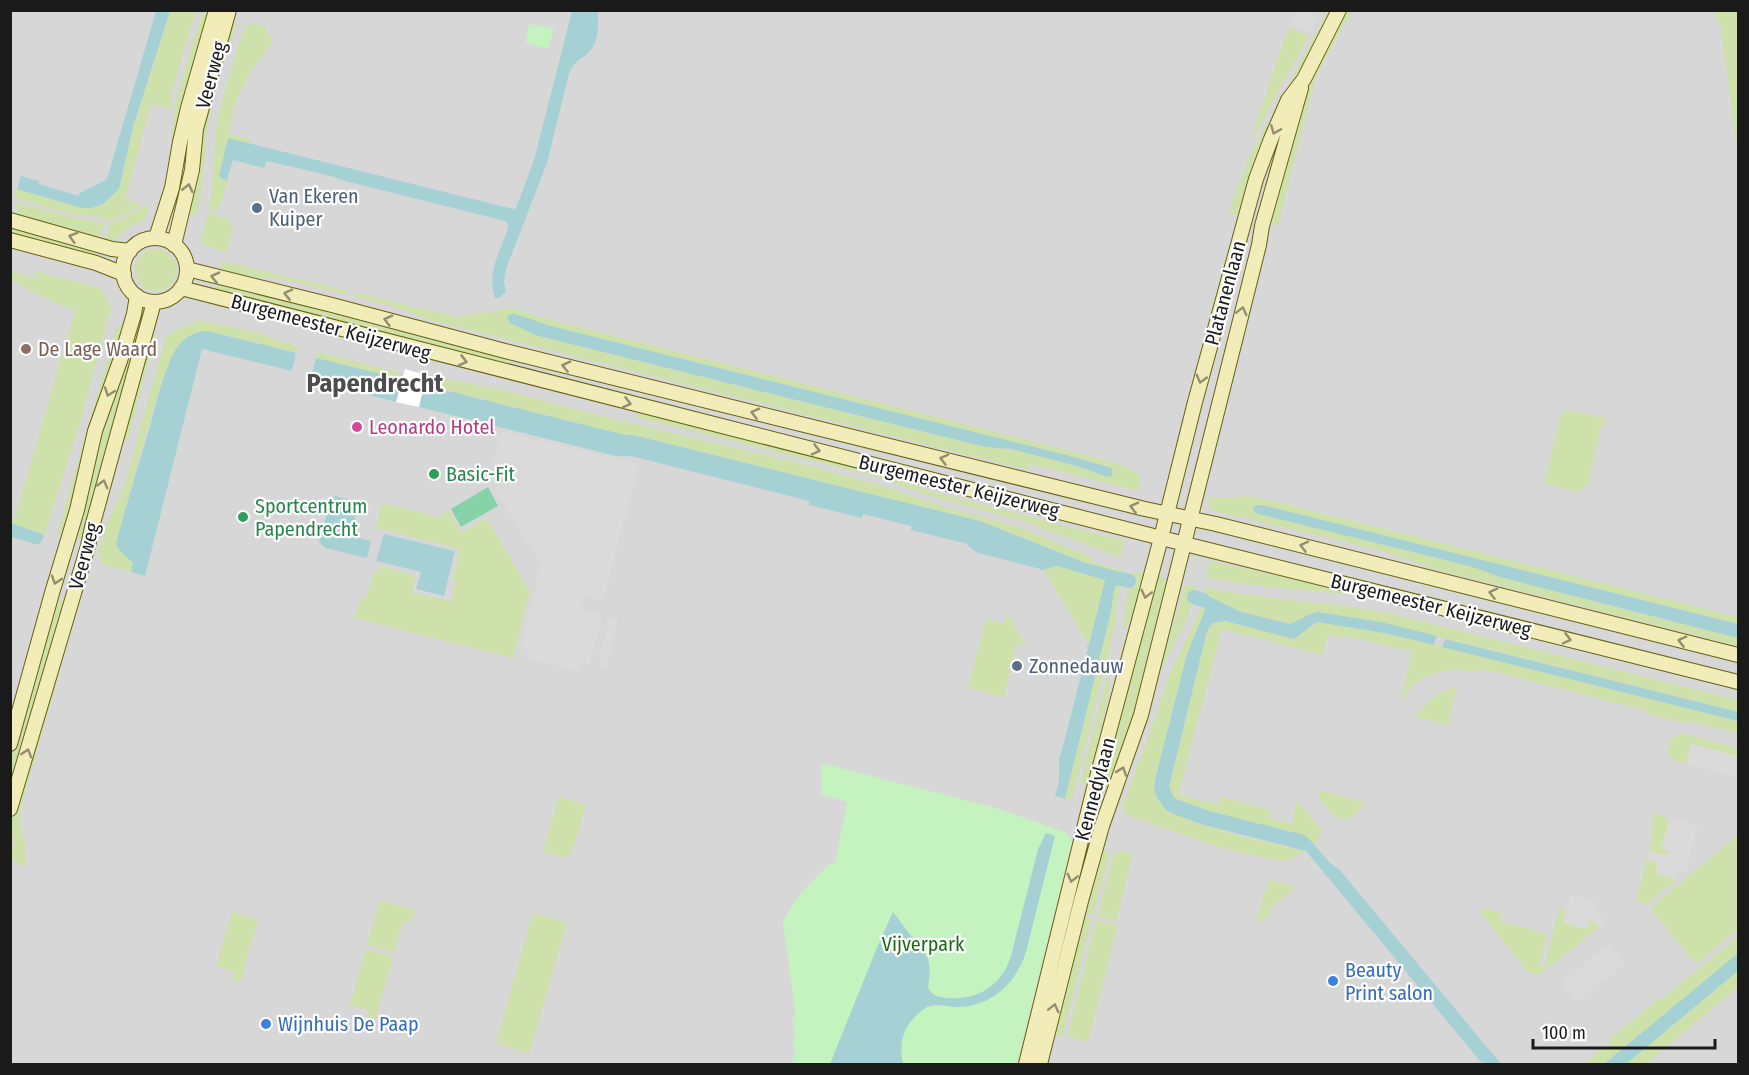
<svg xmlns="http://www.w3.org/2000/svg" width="1749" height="1075" font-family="'Fira Sans Condensed',sans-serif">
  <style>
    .residential { fill: #d8d7d8 }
    .grass { fill: #cee1ab; fill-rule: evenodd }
    .park { fill: #c4f3c0 }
    .pitch { fill: #86d3aa }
    .parking { fill: #dadada }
    .water { fill: #a5d1d5 }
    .pier { fill: #fff }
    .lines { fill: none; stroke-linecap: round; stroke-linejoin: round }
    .canal { stroke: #a5d1d5; stroke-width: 14 }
    .secondary-casing { stroke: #64610f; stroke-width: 16 }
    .secondary { stroke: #f2ecb8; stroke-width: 14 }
    .oneway { stroke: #918e71 }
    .service-dot { fill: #5c6f8a; stroke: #fff; stroke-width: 2 }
    .education-dot { fill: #8d6e63; stroke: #fff; stroke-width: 2 }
    .hotel-dot { fill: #d1479c; stroke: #fff; stroke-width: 2 }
    .leisure-dot { fill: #2e9e5b; stroke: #fff; stroke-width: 2 }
    .shop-dot { fill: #3f7fe0; stroke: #fff; stroke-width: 2 }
    .labels { text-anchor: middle; stroke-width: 4.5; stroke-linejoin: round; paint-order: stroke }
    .street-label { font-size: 20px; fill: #1a1a1a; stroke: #fff }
    .service-label { font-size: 20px; fill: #4e5e75; stroke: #fff; text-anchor: start }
    .education-label { font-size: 20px; fill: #785e54; stroke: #fff; text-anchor: start }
    .hotel-label { font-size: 20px; fill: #b23c85; stroke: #fff; text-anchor: start }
    .leisure-label { font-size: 20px; fill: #27864d; stroke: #fff; text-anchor: start }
    .park-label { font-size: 20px; fill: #1b6c15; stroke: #fff }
    .shop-label { font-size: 20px; fill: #366cbe; stroke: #fff; text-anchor: start }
    .district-label { font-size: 26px; font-weight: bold; fill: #4d4d4d; stroke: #fff }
  </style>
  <rect width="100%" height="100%" fill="#ebe6e1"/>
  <!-- residential -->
  <path class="residential" d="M11 11H1738V1064H11Z"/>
  <!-- grass -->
  <path class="grass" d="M170 11H196L172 91 171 109 151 104 125 199 142 205 112 221 98 217 71 214 14 198 17 189 82 208H92L119 189 133 127Z
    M1328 11H1332L1289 91 1243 217 1228 213 1249 157Z
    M1347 11H1352L1319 70 1314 84 1278 225 1267 222 1305 92Z
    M1715 11H1738V156L1721 29Z
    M202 13 211 16 173 154 170 155 175 105 179 88Z
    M229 21 237 23 227 49 210 108 206 139 204 168 197 215 186 213 197 151Z
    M253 23 264 26 272 41C268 50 262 56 256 64 244 80 229 113 230 134L250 139V144L228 139 222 179 227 180 222 201H220L218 211 209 209 212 187 217 120 238 46 246 26Z
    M1288 28 1309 35 1254 137 1252 136Z
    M14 202 73 217 104 223 98 241 24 219 18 214Z
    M144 206 149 207 144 220C131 226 120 232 112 245L105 243 109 224 116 222Z
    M207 213 230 219 229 224 233 225 227 252 205 246 201 241Z
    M11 227 97 248 94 258 18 236Z
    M135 270a21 21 0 1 1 42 0a21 21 0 1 1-42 0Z
    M223 261 349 291 344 294 281 279 219 274Z
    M10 271 35 278 36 271 98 288 104 293 111 308 79 426 44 536 42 534 11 524 17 511 75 310C52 302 31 293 11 279Z
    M218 281 511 357 509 366 215 291Z
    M358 293 448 315 457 317 513 308 540 317 1094 457 1124 466 1141 476 1137 491 1030 464 1028 470 437 322 391 306 352 296ZM513 313 547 325 615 342 1066 455 1112 468V476L1108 477 1077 466 1011 449 986 447 969 443 535 335 510 323 508 320 509 315Z
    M199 320 259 333 298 347 296 353 207 331C197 331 186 337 179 345 172 354 169 368 164 379 144 432 132 489 116 544L119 550 133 563 131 572 103 565 98 553 106 526 125 484 140 427 166 337 168 334Z
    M117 326 125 328 89 444 62 535 57 534Z
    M134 330 141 332 84 540 76 535 90 487 97 436Z
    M148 334 155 336 128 439 122 438Z
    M317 352 404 374 402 379 316 358Z
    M426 375 504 390 578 410 811 466 893 489 932 503 1013 525 1092 557 1091 561 1124 571 1123 573 1083 562 980 521 661 442 637 436 621 434 424 385Z
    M1572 410 1607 419 1605 426 1599 425V429L1601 430 1588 484 1582 490 1577 492 1544 483 1561 415 1564 411Z
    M642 414 883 474 938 493 1124 541 1120 557 1022 521 934 497 869 475 634 417Z
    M1207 496 1217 498 1252 496 1738 617V624L1261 505 1255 513 1437 558 1476 568 1500 577 1738 638V646L1438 570 1388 553 1354 544 1210 510Z
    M382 503 441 518 445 511 448 510 462 533 487 518 530 592 513 658 355 618 361 597H367L373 574H377L379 566 416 576 412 593 451 601 456 580 453 579 460 549 376 528Z
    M1210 561 1376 597 1260 586 1206 578Z
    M1057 566 1105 580 1089 645 1043 569Z
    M1134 571 1145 574 1135 611 1125 629H1123L1128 586 1135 588 1138 578 1131 575Z
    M1158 577 1168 580 1145 662 1137 710 1110 790 1099 788 1105 768 1113 749 1135 663Z
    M1121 584 1117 602 1115 625 1072 800 1065 799 1110 616 1115 587Z
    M1185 585 1196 586 1195 592 1190 591 1188 601 1192 603C1186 627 1170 649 1160 672Z
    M1206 588C1265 599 1325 602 1384 612L1738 700V712L1408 629 1313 613 1290 624 1241 612 1204 594Z
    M53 597 67 601 11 799V753L48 622Z
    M74 605 77 606V611L19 814C19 832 30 848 24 867L11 860 13 842 10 824Z
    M1202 605 1205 610 1187 654 1156 776 1159 803C1181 826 1272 843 1305 851L1291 859 1281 861 1241 853 1221 848 1126 815 1122 808 1156 715 1169 674 1193 626Z
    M1007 615 1009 616 1026 646 1016 644 1004 697 968 688 986 619 1004 624Z
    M1218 621 1309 627 1317 622 1348 626 1418 640 1738 721V733L1689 722 1684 723 1650 715 1647 711 1483 669C1475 674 1468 671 1459 670 1436 670 1413 678 1402 700L1401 699 1412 652 1359 639 1328 635 1323 655 1222 629 1178 795 1218 804 1221 797 1271 810 1269 818 1292 824 1297 801 1321 829 1320 839 1314 844 1304 835 1209 811 1174 798 1169 787 1207 631 1213 623Z
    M1110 664V691L1087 785 1080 783Z
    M1457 687 1448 725 1416 717C1426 701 1439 691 1457 687Z
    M1681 733 1738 748V756L1692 744 1686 764C1670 760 1666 757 1670 740Z
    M1318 790 1363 802 1362 808 1348 819 1336 818 1320 799Z
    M559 797 586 805 571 854 564 858 543 851Z
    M1653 813 1669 818 1662 849 1670 852 1668 856 1649 851 1652 836Z
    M1738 835V929L1696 964 1650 908Z
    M1104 849 1110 854 1093 915 1086 913Z
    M1119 851 1133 853 1116 921 1097 916 1114 855Z
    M1647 859 1656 861 1658 865 1676 880 1648 904 1636 900Z
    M1268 880 1296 887 1269 910 1271 913 1256 925Z
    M380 900 416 910 414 917 402 924 394 953 367 945Z
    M1481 908 1502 913 1500 921 1547 934 1540 963 1545 971 1542 974 1529 973 1481 914Z
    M1559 908 1566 910 1564 923 1590 920 1600 926 1549 968 1545 963Z
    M232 912 258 920 241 980 237 982 232 981 235 972 216 966Z
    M533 913 567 923 529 1054 496 1043Z
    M1084 917 1092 919 1063 1036 1055 1034Z
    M1096 920 1118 925 1088 1042 1067 1037Z
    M1738 936V953L1604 1064H1584L1611 1042 1609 1040 1660 997 1662 999Z
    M366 949 393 957 376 1017 369 1020 366 1019 368 1010 350 1005Z
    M1738 971V987L1646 1064H1626Z"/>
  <!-- park -->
  <path class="park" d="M529 24 554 29 548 49 526 43Z
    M821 763 999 809 1067 833 1072 842 1017 1064H791L796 1050 793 1049 795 1034 792 1017 796 1018 783 922C793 899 811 882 829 864L835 863 847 802 821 794Z"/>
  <!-- pitch -->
  <path class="pitch" d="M488 487 498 506 461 527 451 509Z"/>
  <!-- parking -->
  <path class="parking" d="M1297 11H1317L1310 33 1292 26Z
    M501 432 639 464 604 600 584 596 581 610 602 615 590 665 582 663 580 671 526 658 528 650 521 648 541 564 494 488 501 484 498 480 490 478Z
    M609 618 618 619 606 668 598 667Z
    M1691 744 1738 756V777L1686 764Z
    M1669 818 1698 825 1686 872 1677 870 1675 879 1656 874 1657 863 1647 859 1649 851 1666 856 1670 854V852L1662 849Z
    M1570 895 1595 901 1593 910 1599 913 1606 921 1600 926 1590 920 1588 929 1563 923Z
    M1609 944 1625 963 1577 1002 1562 983Z"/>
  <!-- water -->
  <path class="water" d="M156 11H170L133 127 119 189 103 204 92 208H82L17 189 21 176 39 181 38 184 79 196 80 192H83L84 191 107 179Z
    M572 11H598C598 24 600 42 588 53 578 62 575 59 569 74L547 163 506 269 504 282 506 292 499 298H495C488 278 495 261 503 242 505 236 508 231 508 224L505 221 345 181 331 176 267 161 264 168 233 160 227 180 222 179 219 175 228 138 513 209 516 208 534 160Z
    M513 313 547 325 615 342 1066 455 1112 468V476L1108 477 1077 466 1011 449 986 447 969 443 535 335 510 323 507 317Z
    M207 331 296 353 292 371 202 349 145 576 131 572 133 563 119 550 116 543C127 502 139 463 151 423 156 403 167 359 179 345 186 336 197 331 207 331Z
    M316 358 402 379 396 402 310 380Z
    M424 385 621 434 637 436 661 442 980 521 1083 562 1123 573 1121 584 1115 587 1110 616 1065 799 1055 796 1059 781V758L1060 754H1061L1088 648 1086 646 1089 645 1105 580 1057 566 1041 570 1040 569 978 553 968 546V544L911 530V526L863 514 862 518 809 505V501L631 456H616L419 407Z
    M336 496 358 502 351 536 371 541 367 558 325 548 319 542 330 501 332 497Z
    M1256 505H1261L1295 513 1738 624V638L1500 577 1476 568 1437 558 1255 513 1253 509Z
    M11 523 42 534 44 536 39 545 11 537Z
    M384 534 455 551 444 596 416 589 421 572 376 561Z
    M1204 594 1241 612 1290 624 1313 613 1318 612 1381 622 1437 636 1434 645 1384 633 1317 622 1294 639 1225 621 1213 623 1207 631 1169 787 1174 798 1209 811 1304 835C1318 845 1324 861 1339 869L1501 1064H1486L1480 1061 1306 851 1204 825 1171 813 1165 809 1156 796 1154 787 1156 776 1187 654 1205 610 1202 605Z
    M1445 639 1738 712V721L1442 647Z
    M1046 833 1055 836 1026 952C1016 983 992 1006 958 1007 949 1007 938 1004 930 1006 925 1007 922 1011 918 1014 902 1028 899 1044 903 1064H830L876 950 893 912 928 958 930 972 928 988C933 997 940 997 949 998 979 1000 1002 985 1011 956L1038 849Z
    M1738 953V971L1626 1064H1604Z"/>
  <!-- pier -->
  <path class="pier" d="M405 369 426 375 419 407 396 402Z"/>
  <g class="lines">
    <!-- canal -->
    <path class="canal" d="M1122 579 1129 581
      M1194 597 1203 600"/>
    <defs>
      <path id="secondary" d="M10 220 112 249 130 251
        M156 238 172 188 180 142 188 108 216 10
        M123 270a32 32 0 1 1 64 0a32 32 0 1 1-64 0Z
        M10 240 96 263 124 274
        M174 245 192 170 196 129 229 10
        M187 269 332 305 505 351 1145 509 1216 524 1738 655
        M181 288 1185 544 1738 682
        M10 744 52 593 77 510 95 431 120 361 134 314 137 296
        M10 809 88 546 92 527 154 302
        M1026 1064 1093 792 1161 538 1195 402 1256 179 1271 139 1288 100 1304 79 1339 10
        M1040 1064 1081 901 1102 826 1141 715 1259 245 1262 226 1301 88"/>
    </defs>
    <!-- secondary casing -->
    <use href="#secondary" class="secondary-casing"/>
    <!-- secondary -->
    <use href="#secondary" class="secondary"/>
  </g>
  <!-- one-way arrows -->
  <defs><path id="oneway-chevron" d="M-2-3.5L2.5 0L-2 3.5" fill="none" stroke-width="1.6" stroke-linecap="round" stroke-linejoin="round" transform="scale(1.5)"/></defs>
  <g class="oneway">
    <use href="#oneway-chevron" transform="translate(1275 130) rotate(113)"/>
    <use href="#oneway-chevron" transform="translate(188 188) rotate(-77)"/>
    <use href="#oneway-chevron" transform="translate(73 237) rotate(-164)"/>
    <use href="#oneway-chevron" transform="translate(215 277) rotate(-167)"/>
    <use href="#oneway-chevron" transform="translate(288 294) rotate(-167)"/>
    <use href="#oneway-chevron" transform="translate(1242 311) rotate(-76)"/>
    <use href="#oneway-chevron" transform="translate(388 320) rotate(-165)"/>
    <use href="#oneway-chevron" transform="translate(463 361) rotate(14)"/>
    <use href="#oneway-chevron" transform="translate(566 366) rotate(-167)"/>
    <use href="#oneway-chevron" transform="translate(1201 379) rotate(105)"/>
    <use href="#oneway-chevron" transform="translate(109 392) rotate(110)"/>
    <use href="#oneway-chevron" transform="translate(627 403) rotate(14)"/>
    <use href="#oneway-chevron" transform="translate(755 413) rotate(-166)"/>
    <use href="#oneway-chevron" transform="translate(816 450) rotate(14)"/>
    <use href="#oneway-chevron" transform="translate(944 459) rotate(-166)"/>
    <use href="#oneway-chevron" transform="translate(103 484) rotate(-75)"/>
    <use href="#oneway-chevron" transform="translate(1134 507) rotate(-166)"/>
    <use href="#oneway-chevron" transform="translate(1304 546) rotate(-166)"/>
    <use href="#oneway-chevron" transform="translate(56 580) rotate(108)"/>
    <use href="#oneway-chevron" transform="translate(1493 593) rotate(-166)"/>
    <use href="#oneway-chevron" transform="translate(1146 594) rotate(104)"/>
    <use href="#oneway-chevron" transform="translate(1567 639) rotate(14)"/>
    <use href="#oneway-chevron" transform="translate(1682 641) rotate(-166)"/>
    <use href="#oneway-chevron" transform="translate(27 753) rotate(-73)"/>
    <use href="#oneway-chevron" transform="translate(1122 771) rotate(-71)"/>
    <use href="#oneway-chevron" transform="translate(1072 878) rotate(104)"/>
    <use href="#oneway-chevron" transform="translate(1054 1008) rotate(-76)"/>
  </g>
  <!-- markers -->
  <g class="service-dot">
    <circle cx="257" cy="208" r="6"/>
    <circle cx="1017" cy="666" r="6"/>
  </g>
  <circle class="education-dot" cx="26" cy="349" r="6"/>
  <circle class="hotel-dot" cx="357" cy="427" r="6"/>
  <g class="leisure-dot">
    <circle cx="434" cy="474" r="6"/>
    <circle cx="243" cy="517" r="6"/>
  </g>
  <g class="shop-dot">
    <circle cx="1333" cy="981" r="6"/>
    <circle cx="266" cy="1024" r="6"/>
  </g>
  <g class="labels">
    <!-- street labels -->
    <g class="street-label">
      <text transform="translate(211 75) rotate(-75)" y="7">Veerweg</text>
      <text transform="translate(1225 293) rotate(-75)" y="7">Platanenlaan</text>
      <text transform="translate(331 327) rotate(15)" y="7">Burgemeester Keijzerweg</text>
      <text transform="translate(959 486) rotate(14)" y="7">Burgemeester Keijzerweg</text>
      <text transform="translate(84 556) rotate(-75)" y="7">Veerweg</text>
      <text transform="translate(1431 605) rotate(14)" y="7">Burgemeester Keijzerweg</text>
      <text transform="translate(1095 789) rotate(-75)" y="7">Kennedylaan</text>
    </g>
    <!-- service labels -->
    <g class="service-label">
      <text x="269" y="203">Van Ekeren<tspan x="269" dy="23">Kuiper</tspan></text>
      <text x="1029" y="673">Zonnedauw</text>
    </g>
    <!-- education labels -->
    <g class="education-label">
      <text x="38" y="356">De Lage Waard</text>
    </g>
    <!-- hotel labels -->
    <g class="hotel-label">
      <text x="369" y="434">Leonardo Hotel</text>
    </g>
    <!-- leisure labels -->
    <g class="leisure-label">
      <text x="446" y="481">Basic-Fit</text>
      <text x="255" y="513">Sportcentrum<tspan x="255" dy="23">Papendrecht</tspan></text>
    </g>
    <!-- park labels -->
    <g class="park-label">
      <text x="923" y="951">Vijverpark</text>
    </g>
    <!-- shop labels -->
    <g class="shop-label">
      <text x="1345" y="977">Beauty<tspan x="1345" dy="23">Print salon</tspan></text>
      <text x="278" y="1031">Wijnhuis De Paap</text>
    </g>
    <!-- district labels -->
    <g class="district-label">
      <text x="375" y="392">Papendrecht</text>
    </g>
  </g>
  <!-- border -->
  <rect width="1749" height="1075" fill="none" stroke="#1a1a1a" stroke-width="24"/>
  <!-- scale -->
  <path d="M1533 1039v9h182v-9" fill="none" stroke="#1a1a1a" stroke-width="3"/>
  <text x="1542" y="1039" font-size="18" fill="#1a1a1a" stroke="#ffffff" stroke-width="4.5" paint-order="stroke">100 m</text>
</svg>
